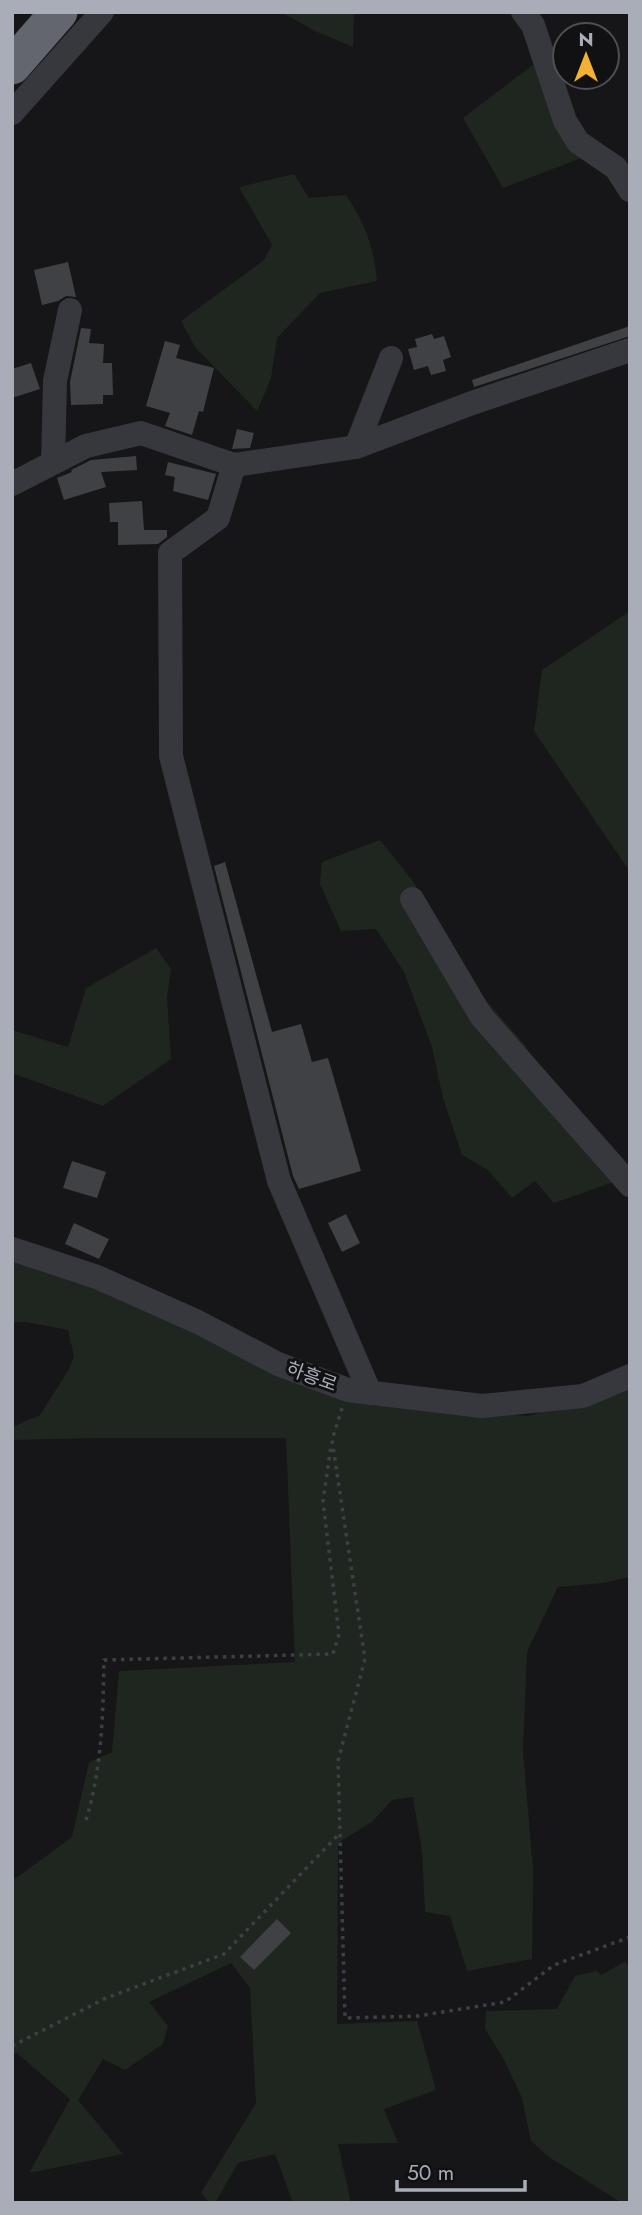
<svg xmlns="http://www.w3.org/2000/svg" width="642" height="2215" font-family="Jost,'Noto Sans KR',sans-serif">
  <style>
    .green { fill: #1e261f }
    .building { fill: #404145 }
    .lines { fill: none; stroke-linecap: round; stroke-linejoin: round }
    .path { stroke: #3d3f44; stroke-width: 3.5; stroke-dasharray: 3.5 5; stroke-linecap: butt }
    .minor { stroke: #37383d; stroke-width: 24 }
    .highway { stroke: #63666e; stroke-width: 37 }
    .labels { text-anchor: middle; stroke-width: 6; stroke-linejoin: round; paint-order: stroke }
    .street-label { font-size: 19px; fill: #a8adb8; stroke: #111113 }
  </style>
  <rect width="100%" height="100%" fill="#161618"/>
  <!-- green -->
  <path class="green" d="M281 12H354L353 47 317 32Z
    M538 61 584 157 503 188 463 118Z
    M294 174 309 198 346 195C365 223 374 247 377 281L320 293 277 338 271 379 257 411 195 347 181 321 264 260 272 245 239 187Z
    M630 611V872L534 731 542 670Z
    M380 840 412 880 476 989 524 1044 614 1182 554 1203 535 1181 512 1198 488 1170 462 1155 443 1098 432 1047 404 972 376 929 341 931 320 884 322 862Z
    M156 948 171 969 167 997 171 1059 103 1106 12 1073V1030L68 1047 86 988Z
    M12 1262 73 1277 428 1409 528 1416 630 1386V1577L603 1583 558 1587 527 1652 523 1750 533 1869 532 1959 467 1971 450 1916 425 1912 422 1852 413 1797 392 1800 373 1821 338 1843 337 2024 417 2021 436 2090 384 2109 398 2143 338 2144 351 2203H293L275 2154 238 2163 215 2203H210L201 2193 256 2103 250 1988 231 1963 149 2002 168 2026 163 2044 125 2070 103 2059 78 2100 123 2154 29 2173 70 2099 17 2053 12 2054V1881L72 1837 89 1762 112 1752 119 1671 295 1662 286 1438H97L12 1440V1427L40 1415 69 1369 74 1356 68 1330 26 1322H12Z
    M626 1961 630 1971V2200L628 2203H622L549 2157 531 2141 522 2098 503 2058 485 2029 486 2011 557 2009 575 1976 597 1971 601 1975Z"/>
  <!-- building -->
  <path class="building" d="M68 262 76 297 66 296 58 301 42 305 34 270Z
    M630 326V336L474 387 472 380Z
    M81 328 91 329 89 343 104 344 103 363H112L113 395H103V404L71 405 70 382Z
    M432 334 434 339 444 336 451 357 443 360 446 371 431 375 428 366 414 370 408 349 417 347 415 339Z
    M165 341 180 345 176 358 214 368 203 412 199 411 192 435 165 426 170 413 146 406Z
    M31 363 40 389 12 398V369Z
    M237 429 254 433 250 448 232 449Z
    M136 456 137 470 101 472 106 487 64 500 57 478 72 472 71 470 91 460Z
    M168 462 216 474 208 500 173 491 175 477 165 475Z
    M142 501 144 530H167V537L158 544 118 545V522H110L109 503Z
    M225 862 272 1032 301 1024 312 1062 328 1058 361 1171 299 1189 293 1176 214 866Z
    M72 1161 106 1172 97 1198 63 1188Z
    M346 1214 360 1243 342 1252 328 1223Z
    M74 1223 109 1239 99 1259 65 1244Z
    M277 1919 291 1933 254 1970 240 1957Z"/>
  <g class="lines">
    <!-- path -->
    <path class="path" d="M342 1408 332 1440 365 1659 338 1761 345 2018 418 2016 505 2002 554 1965 630 1937
      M86 1820C102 1768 103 1715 104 1660L333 1654 339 1634 323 1502 331 1446
      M12 2046 106 1998 224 1954 340 1833"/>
    <!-- minor -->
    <path class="minor" d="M523 12 533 25 565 121 578 142 616 168 630 190
      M12 113 102 12
      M356 447 391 358
      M53 463 55 381 70 310
      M234 465 218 518 170 553 171 756 279 1181 370 1393
      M12 484 86 446 141 433 234 465 356 447 472 403 630 350
      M412 899 481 1016 630 1185
      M12 1249 97 1277 198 1322 278 1364 348 1390 482 1406 583 1396 630 1376"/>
    <!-- highway -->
    <path class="highway" d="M12 66 59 12"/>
  </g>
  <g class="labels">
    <!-- street labels -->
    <g class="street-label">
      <text transform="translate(312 1376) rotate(20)" y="7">하흥로</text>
    </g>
  </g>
  <!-- border -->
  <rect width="642" height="2215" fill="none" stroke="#a8adb8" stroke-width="28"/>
  <!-- north arrow -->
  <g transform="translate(586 56)"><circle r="33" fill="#111113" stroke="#4d4f55" stroke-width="2"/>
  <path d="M0-5L12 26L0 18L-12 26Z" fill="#f2b134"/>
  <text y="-10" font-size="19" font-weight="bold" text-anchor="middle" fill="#a8adb8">N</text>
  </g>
  <!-- scale -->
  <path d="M397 2180v10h128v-10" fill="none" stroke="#a8adb8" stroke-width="3.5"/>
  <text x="407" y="2180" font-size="21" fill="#a8adb8" stroke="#111113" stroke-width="5" paint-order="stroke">50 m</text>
</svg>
